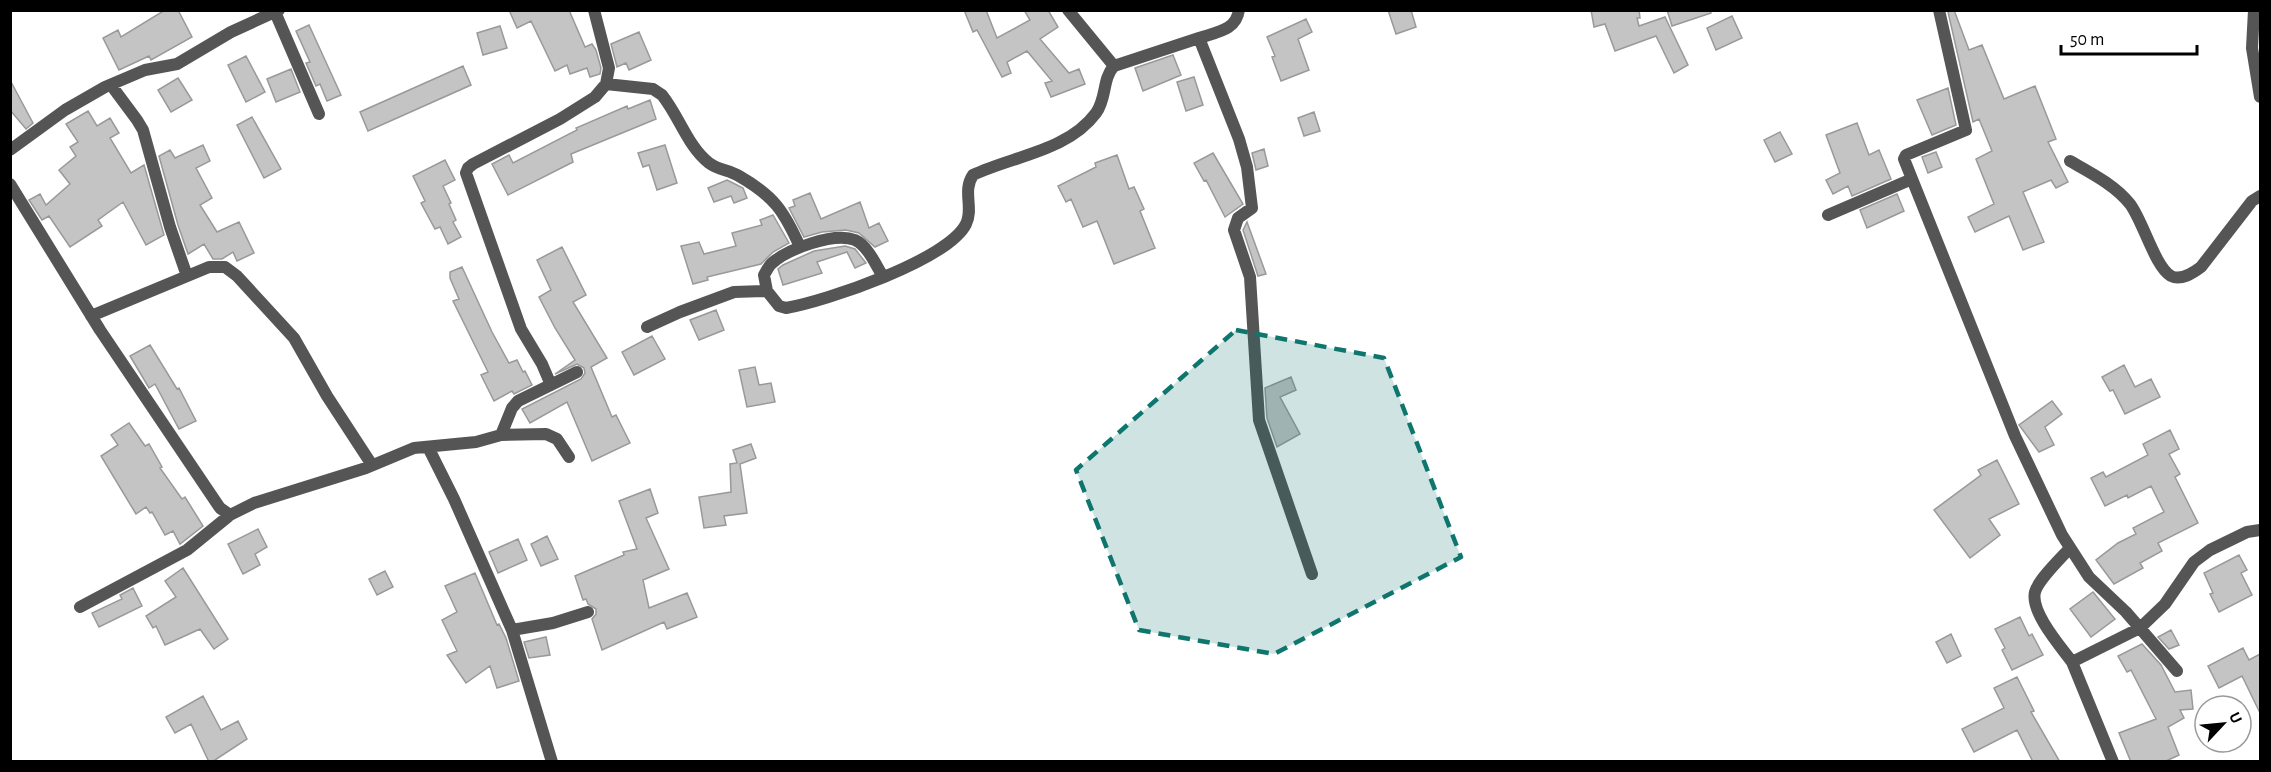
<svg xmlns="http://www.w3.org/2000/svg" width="2271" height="772" font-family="'Alegreya Sans',sans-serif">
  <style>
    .building { fill: #c4c4c4; stroke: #999; stroke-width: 1.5 }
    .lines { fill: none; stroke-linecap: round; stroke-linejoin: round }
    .minor { stroke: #555; stroke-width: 12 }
    .marked { fill: #0f766e; fill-opacity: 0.2; stroke: #0f766e; stroke-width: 4.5; stroke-dasharray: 12 8; stroke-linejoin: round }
  </style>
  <rect width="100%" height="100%" fill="#fff"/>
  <!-- building -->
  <path class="building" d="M165 10H178L192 37 151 60 149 56 119 70 103 38 118 30 121 37Z
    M509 10H569L585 47 592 44 596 50 601 68 600 74 590 77 587 68 570 74 567 65 555 71 531 21 517 28Z
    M964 10H986L997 38 1030 20 1024 10H1048L1058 27 1040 39 1069 73 1079 69 1085 84 1051 97 1045 83 1052 81 1027 51 1007 62 1011 73 1002 77 977 30 973 32Z
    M1388 10H1411L1416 27 1396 34Z
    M1591 10H1639L1640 18H1637L1639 26 1665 17 1688 65 1674 73 1656 36 1615 51 1605 24 1594 27Z
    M1667 10H1710L1711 13 1672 26Z
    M1952 10H1954L1969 50 1982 45 2004 99 2035 86 2056 139 2048 142 2068 182 2056 188 2051 180 2023 192 2044 242 2023 250 2009 216 1975 232 1968 217 1994 204 1976 159 1992 151 1979 119 1973 122 1948 12Z
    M1732 16 1742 38 1716 50 1707 28Z
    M1306 19 1312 32 1298 39 1309 70 1281 81 1272 57 1275 56 1267 37Z
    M309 25 341 95 327 101 320 84 316 86 306 63 310 62 296 31Z
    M500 26 507 48 483 55 477 33Z
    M639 32 651 60 629 70 626 63 617 67 611 44Z
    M1173 55 1181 75 1143 91 1135 68Z
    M246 56 265 92 246 102 228 65Z
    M463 66 471 85 368 131 360 112Z
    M291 69 300 92 276 102 267 79Z
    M1194 77 1203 105 1186 111 1177 82Z
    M178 78 192 100 171 112 158 90Z
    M10 80 33 123 26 129 10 110Z
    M1948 88 1956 125 1932 135 1917 100Z
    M650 100 656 119 571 154 573 162 508 195 492 164 509 155 513 163 577 130 576 128 627 106 628 109Z
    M88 111 97 126 110 118 119 133 110 138 131 173 144 165 164 235 146 245 123 202 98 220 102 226 70 247 49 216 42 220 29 200 40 194 46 205 70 184 59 170 76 156 70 147 78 142 66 124Z
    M1314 112 1320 131 1304 136 1298 118Z
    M252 117 281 169 264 178 237 125Z
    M1857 123 1869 155 1879 150 1891 179 1852 196 1848 186 1833 194 1826 180 1840 173 1826 135Z
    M1780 132 1792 154 1775 162 1764 140Z
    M203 145 210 161 196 168 212 198 200 205 217 232 239 222 254 253 237 261 233 252 222 259H213L204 244 188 254 178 225 159 156 170 150 175 158Z
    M665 145 677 183 657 190 649 165 643 167 638 153Z
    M1264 149 1268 166 1256 170 1252 153Z
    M1936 152 1942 167 1928 173 1922 157Z
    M1213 153 1243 204 1225 217 1206 180 1204 181 1194 163Z
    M1117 155 1129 189 1134 187 1144 209 1140 211 1155 248 1114 264 1097 221 1083 227 1071 199 1066 202 1058 186 1096 167 1095 163Z
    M445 160 455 180 443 186 451 203 449 204 456 220 453 222 461 237 448 244 440 227 435 229 421 203 425 201 413 176Z
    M727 180 743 188 747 198 734 203 731 196 714 202 708 188Z
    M810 193 821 219 860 202 869 228 879 223 888 241 875 247 859 233 846 230 822 232 804 237 789 208 795 206 793 200Z
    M1897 194 1904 211 1867 228 1860 210Z
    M773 215 789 243 773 252 761 264 707 277 708 280 693 284 681 246 699 242 704 254 736 246 732 233 762 225 760 220Z
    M1247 222 1266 274 1258 276 1243 230Z
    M845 246 855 249 866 263 855 268 847 252 817 262 822 273 783 285 778 269 783 265 814 251Z
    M562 247 586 295 573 302 607 358 591 367 612 417 616 415 630 443 592 461 567 402 530 423 522 409 581 379 585 373 584 368 577 364 555 374 575 360 555 328 539 297 551 290 537 260Z
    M462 267 492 332 509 363 517 360 523 372 525 371 532 385 514 394 512 391 494 401 481 375 488 372 453 301 459 299 450 278V272Z
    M716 310 724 330 699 340 690 320Z
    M652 336 665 359 634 375 622 352Z
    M150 345 177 389 179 388 196 421 179 429 155 384 149 388 130 356Z
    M2124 365 2135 387 2151 379 2160 397 2125 414 2113 390 2110 391 2102 377Z
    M755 367 759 385 771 383 775 402 747 407 739 370Z
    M1291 377 1296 390 1280 397 1300 434 1277 447 1267 418 1265 388Z
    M2052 401 2062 414 2045 427 2054 445 2039 452 2019 425Z
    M129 423 145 446 149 444 162 467 160 468 182 499 185 497 203 526 180 544 173 531 165 535 152 512 150 513 146 507 136 514 101 456 118 445 111 435Z
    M2170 430 2179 449 2169 454 2180 474 2175 477 2198 523 2158 543 2162 551 2140 563 2143 568 2114 584 2096 560 2118 543 2136 534 2133 528 2164 512 2151 486 2128 498 2127 495 2105 506 2091 478 2103 472 2106 477 2148 455 2143 444Z
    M751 444 756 458 740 464 747 513 724 516 726 525 704 528 699 497 731 492 730 464 737 463 733 450Z
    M1997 460 2019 504 1989 519 2000 535 1970 558 1934 510 1981 475 1978 470Z
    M650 489 658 513 646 518 669 569 643 580 649 608 687 593 697 617 667 629 664 622 602 650 592 619 596 614V609L588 604 586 599 583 600 575 576 624 555 623 552 637 549 619 501Z
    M258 529 267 547 255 554 260 565 243 574 228 544Z
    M547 536 558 559 541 566 531 544Z
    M518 539 527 560 498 573 489 552Z
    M2239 555 2247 570 2241 573 2252 595 2219 612 2210 594 2213 593 2204 573Z
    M183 568 228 639 214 649 200 629 165 645 156 626 153 628 146 616 176 597 165 581Z
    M385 571 393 587 377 595 369 579Z
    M475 573 497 625 499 624 506 638 519 681 497 688 490 666 466 683 447 655 457 651 442 620 457 612 445 586Z
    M133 588 142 606 99 627 92 613 122 599 120 595Z
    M2093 592 2115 619 2091 637 2070 609Z
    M2020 617 2029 636 2032 634 2043 655 2012 670 2002 650 2005 648 1995 629Z
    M2171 630 2179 645 2169 649 2158 637Z
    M1951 634 1961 656 1947 663 1936 642Z
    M546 637 550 655 529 658 524 642Z
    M2142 644 2161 665 2175 692 2191 690 2193 709 2180 710 2184 718 2168 727 2179 755 2164 762H2131L2119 733 2156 719 2131 670 2127 672 2118 656Z
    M2243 648 2249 660 2260 654V713L2242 676 2219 688 2208 666Z
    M2017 677 2034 711 2031 712 2060 762H2033L2017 730 1974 752 1962 729 2004 708 1994 688Z
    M203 696 221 730 238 721 247 739 212 762H209L191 724 175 733 166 717Z"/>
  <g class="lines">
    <!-- minor -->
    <path class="minor" d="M1068 10 1114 66
      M1239 10C1236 31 1216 32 1199 38L1239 139 1247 167 1252 208 1238 218 1234 230 1250 277 1259 420 1312 574
      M1939 10 1966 130 1906 155 1904 159 2015 436 2062 535 2089 577 2126 612 2177 671
      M2254 10 2252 48 2260 97
      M275 12 319 114
      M606 84 653 89 662 95C679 116 688 147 709 163 718 170 729 170 739 176 774 196 784 211 800 247
      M111 85 137 120 143 130 170 227 187 276
      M10 150 65 110 105 87 145 70 177 64 231 32 279 10
      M2070 161C2091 173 2115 185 2130 204 2143 221 2155 267 2171 276 2181 281 2193 273 2201 267L2252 201 2260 196
      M10 184 100 330 220 508 230 515
      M1828 215 1912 179
      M767 291 764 275C766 272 768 267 771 264 787 249 834 232 855 240 868 246 876 265 883 277
      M91 316 209 267H225L237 276 294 338 327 396 372 465
      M647 327 680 312 734 292 767 291 779 306 786 308C826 301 948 260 966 224 974 208 962 191 973 175 1013 156 1068 151 1096 113 1107 98 1102 79 1114 66L1199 38
      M551 385 542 364 521 329 466 173 468 168 473 164 560 119 595 97 606 84 609 68 594 10
      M501 435 546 434 557 439 569 457
      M428 447 454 499 512 630 552 762
      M2070 548C2061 558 2038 580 2035 592 2030 612 2061 647 2072 662
      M80 607 187 550 230 515 254 503 366 468 414 448 476 442 501 435 512 408 518 401 577 372
      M512 630 553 623 588 612
      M2113 762 2072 662 2140 628 2165 604 2194 562 2210 550 2247 532 2260 530"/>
  </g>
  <!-- marked area -->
  <path class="marked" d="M1236 330 1384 358 1461 557 1274 654 1139 630 1076 470Z"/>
  <!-- border -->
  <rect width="2271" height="772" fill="none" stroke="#000000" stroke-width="24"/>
  <!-- north arrow -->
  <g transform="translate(2223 724) rotate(64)"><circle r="28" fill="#ffffff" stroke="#999999" stroke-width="1.5"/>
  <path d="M0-4.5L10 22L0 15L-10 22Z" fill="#000000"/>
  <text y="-9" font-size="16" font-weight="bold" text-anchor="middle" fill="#000000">U</text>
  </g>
  <!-- scale -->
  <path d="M2061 45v9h136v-9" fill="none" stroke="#000000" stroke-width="3"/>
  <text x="2070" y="45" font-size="18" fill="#000000" stroke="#ffffff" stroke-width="4.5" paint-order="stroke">50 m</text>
</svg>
